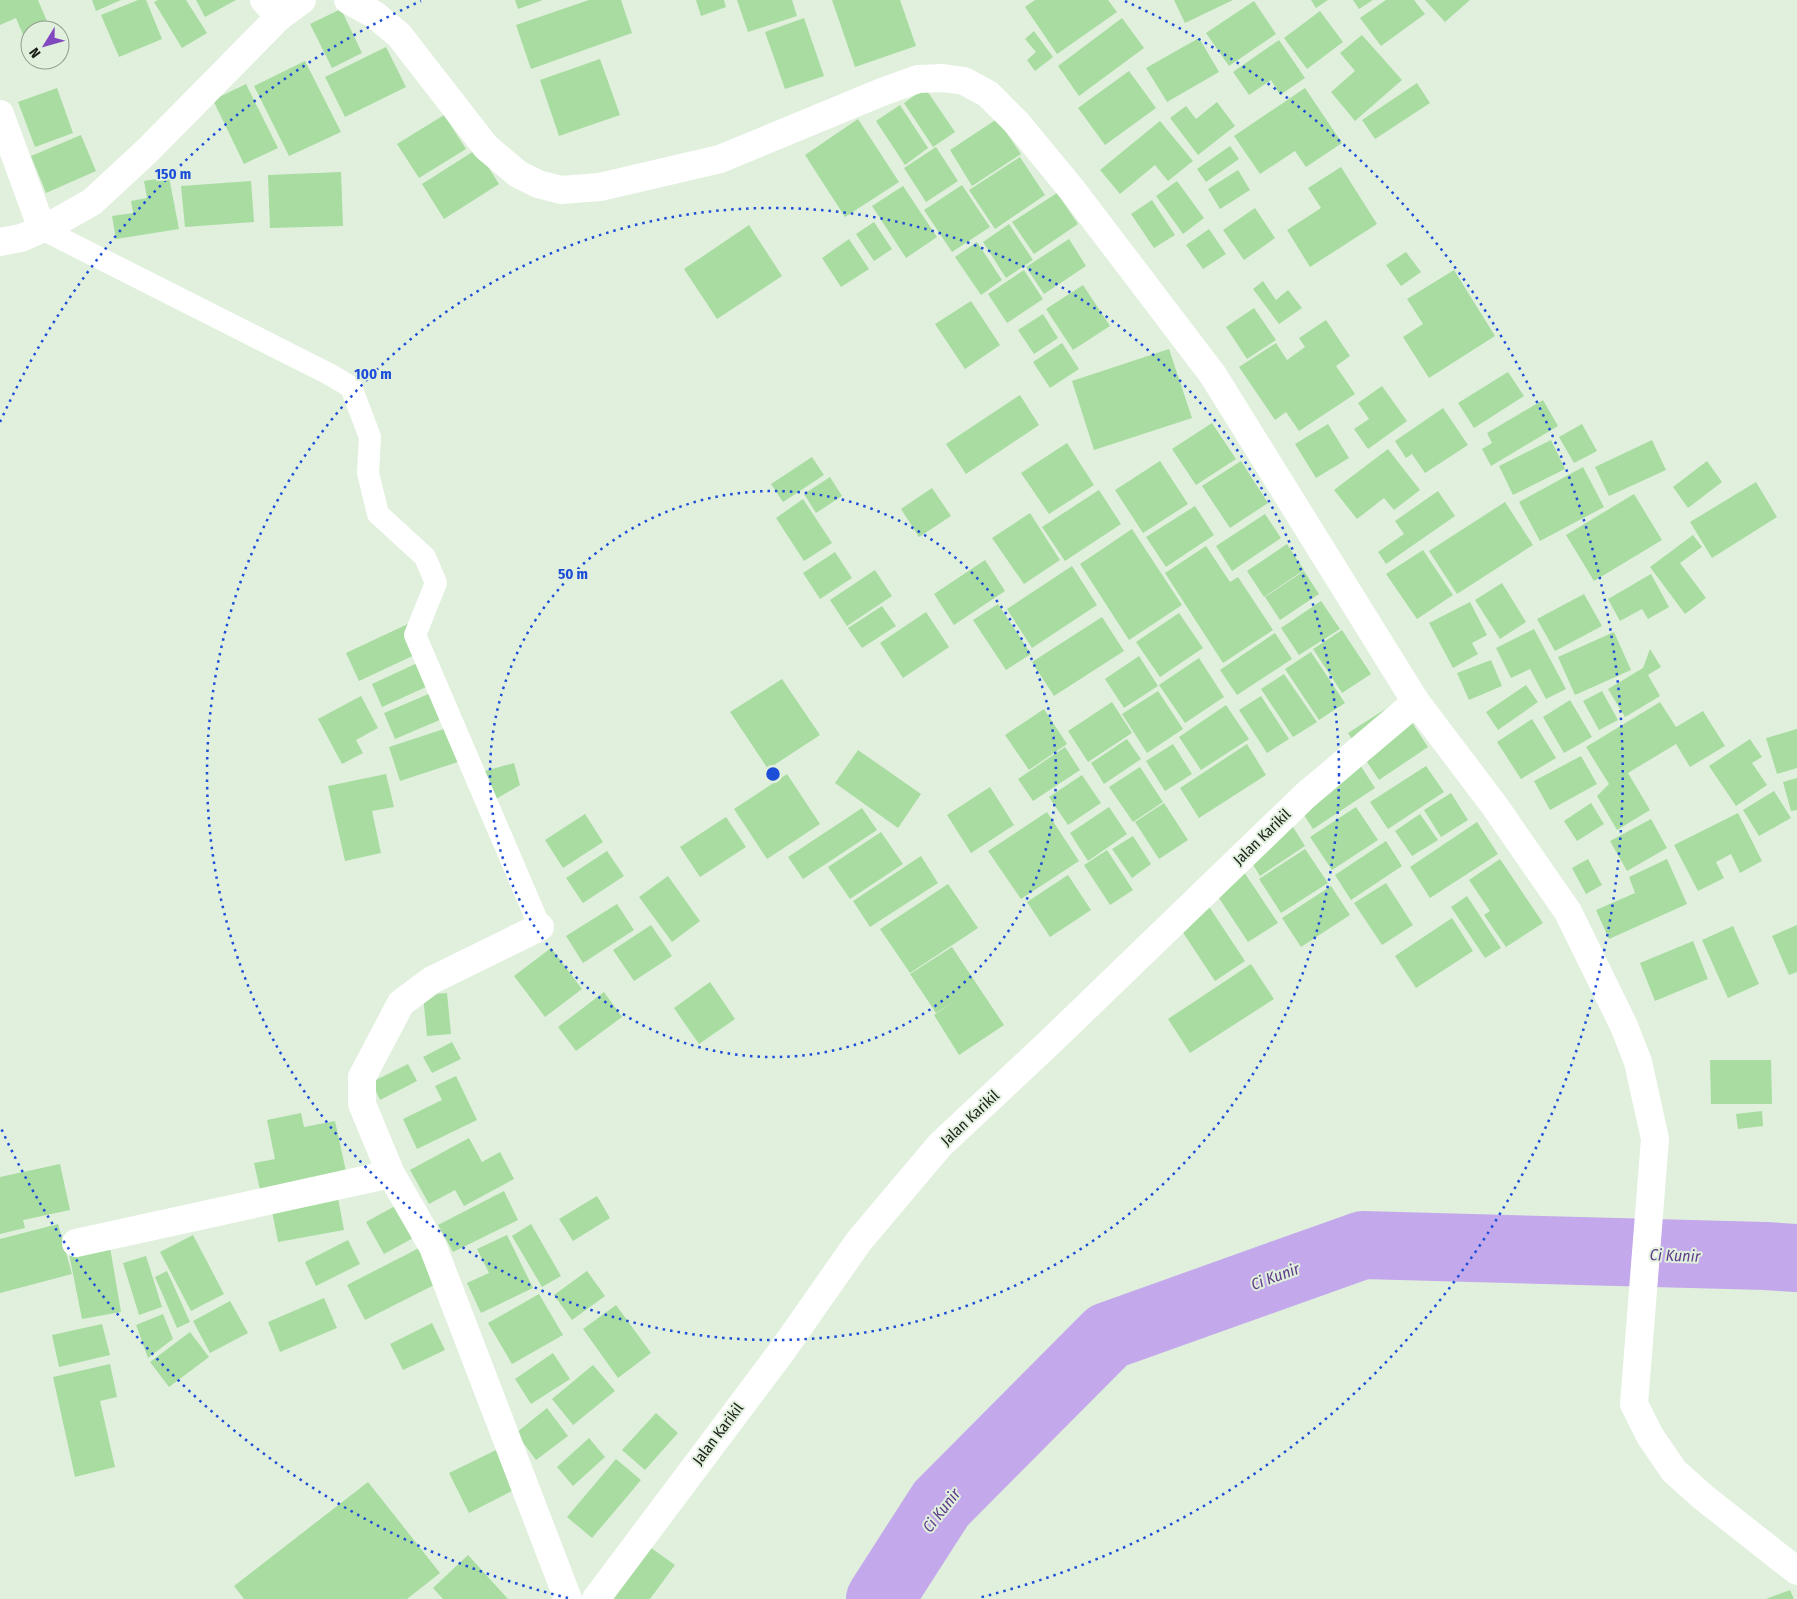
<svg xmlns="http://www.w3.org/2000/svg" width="1797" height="1599" font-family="'Fira Sans Condensed',sans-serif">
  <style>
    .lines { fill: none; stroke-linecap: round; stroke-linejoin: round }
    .river { stroke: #c3a8eb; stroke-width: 68 }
    .building { fill: #a8dca1 }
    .lane { stroke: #fff; stroke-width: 22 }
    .street { stroke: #fff; stroke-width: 28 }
    .secondary { stroke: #fff; stroke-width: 28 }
    .ring { fill: none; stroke: #1d4ed8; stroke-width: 2.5; stroke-dasharray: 2.5 5 }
    .labels { text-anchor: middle; stroke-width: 4; stroke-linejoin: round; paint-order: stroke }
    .street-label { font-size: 15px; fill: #191f18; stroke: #e0f0dd }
    .water-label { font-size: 16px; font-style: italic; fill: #603c8a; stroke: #e0f0dd }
    .centre { fill: #1d4ed8; stroke: #e0f0dd; stroke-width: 2.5 }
    .ring-label { font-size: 15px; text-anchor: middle; font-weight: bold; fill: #1d4ed8; stroke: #e0f0dd; stroke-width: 4; stroke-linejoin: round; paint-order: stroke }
  </style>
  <rect width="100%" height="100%" fill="#e0f0dd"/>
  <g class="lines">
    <!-- river -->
    <path class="river" d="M880 1599 941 1504 1108 1336 1363 1245 1765 1256 1797 1258"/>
  </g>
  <!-- building -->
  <path class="building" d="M0 0H38L49 26 40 30H30V34L24 37 16 18 0 25Z
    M92 0H121L96 11Z
    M138 0H146L162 39 119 57 101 15Z
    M158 0H186L207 33 182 48 154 2Z
    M196 0H236L205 17Z
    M515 0H543L518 9Z
    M589 0H621L632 33 531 69 516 25Z
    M696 0H724L726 7 701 16Z
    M737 0H792L797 16 748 32Z
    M832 0H900L916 46 855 67Z
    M1035 0H1108L1117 12 1057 54 1025 7Z
    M1174 0H1233L1185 23Z
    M1311 0H1328L1316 8Z
    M1353 0H1373L1359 9Z
    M1386 0H1414L1425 14 1381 46 1360 18Z
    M1425 0H1470L1445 22Z
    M1254 1 1276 34 1229 66 1206 33Z
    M341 9 362 53 332 68 310 24Z
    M1320 11 1343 42 1307 69 1284 38Z
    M804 18 824 76 785 89 765 32Z
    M1122 18 1144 48 1079 96 1058 66Z
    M1034 31 1053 57 1035 71 1027 60 1036 52 1025 39Z
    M1362 35 1402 80 1355 121 1331 92 1355 71 1340 53Z
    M1199 38 1219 72 1167 102 1146 68Z
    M1279 40 1305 78 1280 95 1271 80 1249 95 1233 72Z
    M386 47 406 87 345 117 325 77Z
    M600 59 620 115 559 136 540 80Z
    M305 61 341 132 289 156 254 86Z
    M1129 71 1156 108 1105 145 1078 108Z
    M1417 83 1430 103 1375 139 1362 120Z
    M246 84 278 148 244 164 213 100Z
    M57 88 73 133 35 147 18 102Z
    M925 88 955 132 933 147 904 103Z
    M1305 88 1342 143 1306 167 1295 151 1260 174 1234 136Z
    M1217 102 1235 126 1198 155 1170 118 1186 106 1196 119Z
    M900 105 928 148 905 165 876 121Z
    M444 115 466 149 419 178 397 144Z
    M858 119 899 182 845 217 805 155Z
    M997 119 1021 154 972 186 950 150Z
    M1160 121 1193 161 1168 181 1155 165 1120 194 1100 170Z
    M81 135 96 171 46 193 31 156Z
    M1230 146 1239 159 1206 182 1197 169Z
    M936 147 958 181 926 202 904 168Z
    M477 149 499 184 444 219 422 184Z
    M1020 157 1045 195 995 229 969 190Z
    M1341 167 1377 224 1310 267 1287 230 1321 208 1308 188Z
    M1238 170 1250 190 1220 209 1208 189Z
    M341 172 343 226 270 228 268 175Z
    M169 177 179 229 116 239 112 216 133 213 131 201 147 198 144 181Z
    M251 181 254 222 185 227 181 186Z
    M1177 181 1204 218 1183 234 1156 196Z
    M962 185 990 227 952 252 924 210Z
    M903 186 937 237 906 258 872 206Z
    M1057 193 1078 224 1034 254 1012 222Z
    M1152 200 1175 235 1154 248 1131 214Z
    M1255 208 1275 238 1244 260 1223 230Z
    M874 222 892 249 874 261 856 234Z
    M1009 224 1033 260 1006 278 983 242Z
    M749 225 782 276 717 319 684 269Z
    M1209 229 1226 254 1203 269 1186 245Z
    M849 239 869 269 841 287 822 258Z
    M1069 239 1086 266 1044 294 1026 267Z
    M977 242 1002 280 981 295 955 257Z
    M1406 252 1421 272 1401 286 1386 265Z
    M1024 270 1043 299 1007 323 988 294Z
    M1454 270 1495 336 1429 378 1403 337 1423 324 1407 299Z
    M1263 281 1276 300 1288 290 1302 308 1279 324 1253 289Z
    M1083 285 1110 326 1073 350 1046 309Z
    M971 301 1000 345 965 369 935 324Z
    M1254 308 1276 340 1247 359 1226 327Z
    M1043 314 1058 338 1034 354 1018 330Z
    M1326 320 1350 356 1336 366 1355 394 1299 431 1286 412 1275 420 1239 367 1276 343 1287 360 1305 347 1299 338Z
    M1062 343 1079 369 1050 388 1033 362Z
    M1169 349 1192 418 1094 450 1072 381Z
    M1508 372 1524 396 1474 428 1458 403Z
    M1382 386 1407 421 1368 449 1354 429 1369 419 1358 403Z
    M1020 395 1039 425 966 474 946 444Z
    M1543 400 1558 426 1491 466 1482 449 1492 443 1487 433Z
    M1443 408 1468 445 1425 473 1412 454 1406 458 1395 441Z
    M1212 423 1236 459 1196 485 1172 449Z
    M1328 424 1349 458 1316 478 1295 444Z
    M1582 424 1597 451 1574 463 1559 437Z
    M1551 440 1565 469 1513 495 1499 466Z
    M1652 440 1666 470 1609 496 1595 467Z
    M1067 443 1094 485 1049 514 1021 473Z
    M1388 449 1420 490 1394 510 1384 498 1357 519 1334 490Z
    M812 457 824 475 783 502 771 484Z
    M1160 461 1188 504 1143 533 1115 490Z
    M1241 461 1268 503 1230 528 1202 486Z
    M1707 461 1722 482 1688 508 1673 487Z
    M1583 467 1604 507 1540 541 1519 502Z
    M830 477 842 496 816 513 804 494Z
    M1756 482 1777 517 1712 558 1690 522Z
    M932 488 951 516 919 537 901 509Z
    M1099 490 1121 524 1065 561 1042 527Z
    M1438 491 1455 516 1386 564 1378 552 1404 534 1395 521Z
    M1634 494 1662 540 1594 581 1566 535Z
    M803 499 832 543 804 561 776 518Z
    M1505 502 1533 545 1457 594 1429 551Z
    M1195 506 1214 535 1166 567 1146 537Z
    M1030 513 1060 560 1024 584 992 538Z
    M1265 514 1281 538 1232 571 1216 546Z
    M1132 529 1182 605 1129 640 1080 564Z
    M1693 535 1702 547 1680 563 1706 598 1685 614 1650 567Z
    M1287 544 1304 570 1264 597 1247 571Z
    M1206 546 1230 582 1238 577 1273 630 1223 663 1165 573Z
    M1423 550 1453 595 1417 619 1386 574Z
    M835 552 852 578 820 599 803 573Z
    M985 560 1005 591 954 625 934 594Z
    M1072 566 1097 605 1032 648 1007 609Z
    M875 570 892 596 847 626 830 600Z
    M1304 571 1319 594 1280 620 1265 597Z
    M1651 574 1669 607 1648 619 1642 609 1620 621 1608 599Z
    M1502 583 1526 622 1500 639 1475 600Z
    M1584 594 1602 626 1555 651 1537 619Z
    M1321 601 1340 629 1299 655 1281 628Z
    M1470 602 1487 635 1472 643 1478 654 1453 668 1429 623Z
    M998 604 1031 654 1006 670 973 620Z
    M882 606 896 626 862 648 848 628Z
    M926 612 949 647 903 678 880 643Z
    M1179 613 1203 648 1160 677 1136 642Z
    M1102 617 1124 651 1054 696 1032 662Z
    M410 623 423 651 359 681 346 653Z
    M1534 629 1566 689 1546 699 1530 669 1511 678 1496 648Z
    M1342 630 1371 674 1342 693 1313 649Z
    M1614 632 1631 670 1575 695 1558 657Z
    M1275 633 1292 659 1237 695 1220 670Z
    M1650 649 1661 667 1648 675 1660 696 1625 717 1608 689 1643 668Z
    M1311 652 1345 703 1319 720 1285 669Z
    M1139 656 1158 686 1124 708 1105 679Z
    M1199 658 1224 697 1185 723 1159 685Z
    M426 659 437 682 382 707 372 684Z
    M1491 660 1502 686 1469 700 1457 673Z
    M1284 674 1317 722 1293 737 1261 689Z
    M782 679 820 735 768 769 730 712Z
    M1526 685 1538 702 1498 730 1486 712Z
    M438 690 449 716 395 739 384 713Z
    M1158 691 1183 729 1147 753 1122 714Z
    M1602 691 1618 720 1599 730 1583 701Z
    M361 696 378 728 356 740 363 753 342 764 318 719Z
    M1261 696 1289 739 1267 753 1239 710Z
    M1570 700 1592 737 1564 753 1543 717Z
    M1398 701 1428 747 1379 780 1348 733Z
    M1112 702 1132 733 1088 762 1068 731Z
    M1660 702 1676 727 1703 711 1725 746 1690 767 1676 744 1628 773 1650 810 1617 830 1597 796 1609 784 1586 747Z
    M1226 705 1249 739 1201 770 1179 737Z
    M1044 709 1067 744 1029 770 1005 735Z
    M1532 719 1556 758 1521 779 1497 742Z
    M456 725 467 759 400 781 389 747Z
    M1797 729V768L1777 774 1766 738Z
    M1127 739 1141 759 1104 784 1091 763Z
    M1750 739 1762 757 1752 763 1767 785 1736 806 1709 766Z
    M1173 744 1192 774 1165 791 1146 761Z
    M1247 744 1266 775 1199 818 1180 788Z
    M1065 747 1080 770 1033 801 1018 779Z
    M858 750 921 794 898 828 835 783Z
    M1581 756 1597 784 1550 810 1534 781Z
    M1355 757 1375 788 1313 829 1293 798Z
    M514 763 520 785 489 803 481 772Z
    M1426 766 1444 792 1388 829 1370 802Z
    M1140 767 1163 802 1133 822 1109 787Z
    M386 774 394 807 372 811 381 853 345 861 328 786Z
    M787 774 820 824 767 859 734 809Z
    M1082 775 1101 803 1068 825 1049 797Z
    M1797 778V810L1791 811 1783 782Z
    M990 787 1014 825 971 853 947 815Z
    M1774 791 1791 818 1759 836 1743 810Z
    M1451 793 1468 820 1441 837 1424 810Z
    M1164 803 1188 840 1159 859 1135 822Z
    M1591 803 1604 824 1577 841 1564 821Z
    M1109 807 1127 834 1088 861 1070 833Z
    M1356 807 1378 840 1332 870 1310 837Z
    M862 808 877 830 803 879 788 857Z
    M1047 812 1079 861 1021 899 988 851Z
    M1738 813 1762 861 1740 873 1731 854 1716 862 1724 878 1698 891 1674 845Z
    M585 814 603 842 563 868 545 840Z
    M1420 814 1438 840 1412 856 1395 831Z
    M726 817 746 847 700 877 680 847Z
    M1288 819 1305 846 1260 876 1243 849Z
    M1651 819 1667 848 1627 871 1610 841Z
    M1477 822 1498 854 1430 898 1410 867Z
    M881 832 903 864 850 899 828 867Z
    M1133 836 1151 864 1132 878 1112 849Z
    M1386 841 1402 866 1351 900 1335 875Z
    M1305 849 1328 883 1281 913 1259 879Z
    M1107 850 1133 890 1110 905 1084 865Z
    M607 851 624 876 583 903 566 878Z
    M921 856 938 883 870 927 853 901Z
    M1500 859 1543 923 1506 947 1484 915 1490 911 1469 880Z
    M1588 859 1602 885 1586 894 1572 868Z
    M1667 859 1687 904 1609 939 1596 910 1635 893 1629 877Z
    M1244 872 1278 923 1248 942 1215 892Z
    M1068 875 1091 910 1050 937 1027 902Z
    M668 876 700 921 672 942 639 897Z
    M1386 883 1413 925 1382 945 1354 903Z
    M948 884 978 928 910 973 880 929Z
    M1331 886 1350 915 1301 947 1282 918Z
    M1467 896 1501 948 1485 958 1451 907Z
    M1206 902 1245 961 1215 981 1176 922Z
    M617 904 634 930 583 963 566 936Z
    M1452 918 1473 951 1416 988 1395 956Z
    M651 925 672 956 634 981 613 950Z
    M1797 925V972L1789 975 1772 936Z
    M1733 926 1759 984 1728 998 1702 940Z
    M1693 941 1708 979 1655 1001 1640 963Z
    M952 947 1004 1025 959 1055 934 1015 957 1000 936 1013 910 974Z
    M551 948 582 989 545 1017 514 976Z
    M1251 964 1274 999 1190 1053 1168 1019Z
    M710 982 735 1019 699 1044 674 1008Z
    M604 992 622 1017 576 1051 558 1027Z
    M447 993 451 1034 427 1036 423 995Z
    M452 1042 461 1059 432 1073 423 1057Z
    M1710 1060H1771L1772 1104H1711Z
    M408 1064 417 1081 380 1100 372 1082Z
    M456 1076 477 1120 417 1149 403 1119 442 1100 435 1086Z
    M1762 1111 1763 1126 1738 1129 1736 1114Z
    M301 1113 304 1127 335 1121 347 1176 261 1194 254 1163 275 1159 267 1120Z
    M469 1138 482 1162 500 1152 514 1179 464 1206 455 1190 429 1204 410 1170Z
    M60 1164 70 1210 23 1220 25 1228 0 1234V1177Z
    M504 1191 518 1220 453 1252 438 1225Z
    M597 1196 610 1218 573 1241 559 1219Z
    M338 1198 344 1230 278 1242 272 1211Z
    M397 1205 415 1237 384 1254 366 1222Z
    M58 1224 72 1274 0 1293V1239Z
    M531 1224 561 1276 542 1287 512 1236Z
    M193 1235 224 1294 191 1311 160 1252Z
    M507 1235 533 1288 481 1313 467 1283 489 1273 477 1249Z
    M348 1240 360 1264 316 1286 305 1262Z
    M110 1247 121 1312 82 1319 69 1254Z
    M419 1248 436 1284 365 1320 347 1285Z
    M146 1256 162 1307 139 1315 123 1263Z
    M167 1271 190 1322 177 1328 155 1277Z
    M587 1271 605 1296 572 1320 554 1295Z
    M539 1294 563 1335 512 1364 488 1323Z
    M324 1298 337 1328 280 1352 268 1322Z
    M230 1301 248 1333 210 1353 193 1321Z
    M616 1305 651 1353 618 1378 583 1329Z
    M163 1314 173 1339 148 1358 136 1325Z
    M432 1323 445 1350 403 1370 390 1344Z
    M102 1324 110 1355 59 1367 52 1335Z
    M190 1332 209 1357 169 1387 150 1362Z
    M553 1353 570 1379 531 1404 515 1379Z
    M110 1364 117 1397 100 1401 115 1467 75 1477 53 1377Z
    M593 1365 615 1391 573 1425 552 1399Z
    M547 1408 568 1436 536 1460 516 1433Z
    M656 1413 678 1433 645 1470 622 1450Z
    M589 1438 605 1457 573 1486 557 1467Z
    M496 1450 516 1489 469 1513 449 1473Z
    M616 1459 641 1480 592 1538 567 1517Z
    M368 1482 440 1573 407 1599H244L234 1586Z
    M636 1537 675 1565 650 1599H592Z
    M468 1555 508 1599H443L433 1588Z
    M1790 1590 1794 1599H1766Z"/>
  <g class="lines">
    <!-- lane -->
    <path class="lane" d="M42 229 329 374 351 387 370 437 368 473 378 514 425 557 436 583 415 635 540 927"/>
    <!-- street -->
    <path class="street" d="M264 0 279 17
      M0 114 42 229
      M391 1174 362 1104V1077L401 1003 432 980 540 927
      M76 1243 391 1174 433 1247 568 1599
      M596 1599 782 1351 859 1241 940 1145 1050 1042 1306 795 1416 702"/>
    <!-- secondary -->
    <path class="secondary" d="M348 0 375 15 399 35 486 147 518 174 538 184 561 190 600 187 720 159 882 92 918 79 943 78 964 81 988 94 1017 123 1073 191 1213 375 1416 702 1494 805 1568 912 1624 1026 1638 1062 1655 1139 1634 1404 1650 1436 1674 1471 1703 1497 1797 1571
      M0 242 21 238 51 225 92 202 148 150 279 17 302 0"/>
  </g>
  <!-- distance rings -->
  <g class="ring">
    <circle cx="773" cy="774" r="283"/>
    <circle cx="773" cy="774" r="566"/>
    <path d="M568 1598A849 849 0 0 1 0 1126M0 422A849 849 0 0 1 421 1M1125 1A849 849 0 0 1 978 1598"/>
  </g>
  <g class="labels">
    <!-- street labels -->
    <g class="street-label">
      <text transform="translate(1262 837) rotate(-44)" y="5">Jalan Karikil</text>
      <text transform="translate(970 1118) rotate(-43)" y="5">Jalan Karikil</text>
      <text transform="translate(718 1434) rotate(-53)" y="5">Jalan Karikil</text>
    </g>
    <!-- water labels -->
    <g class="water-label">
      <text transform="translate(1675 1255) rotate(2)" y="6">Ci Kunir</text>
      <text transform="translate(1275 1276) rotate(-20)" y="6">Ci Kunir</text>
      <text transform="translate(941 1510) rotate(-52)" y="6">Ci Kunir</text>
    </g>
  </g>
  <circle cx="773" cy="774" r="8" class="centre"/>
  <g class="ring-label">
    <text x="173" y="179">150 m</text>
    <text x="373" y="379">100 m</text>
    <text x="573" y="579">50 m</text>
  </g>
  <!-- north arrow -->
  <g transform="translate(45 45) rotate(233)"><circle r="24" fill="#e0f0dd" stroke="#909c8e"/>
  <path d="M0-4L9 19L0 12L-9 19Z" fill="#8148bf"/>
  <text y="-8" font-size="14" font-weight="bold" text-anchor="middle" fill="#191f18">N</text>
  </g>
</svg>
